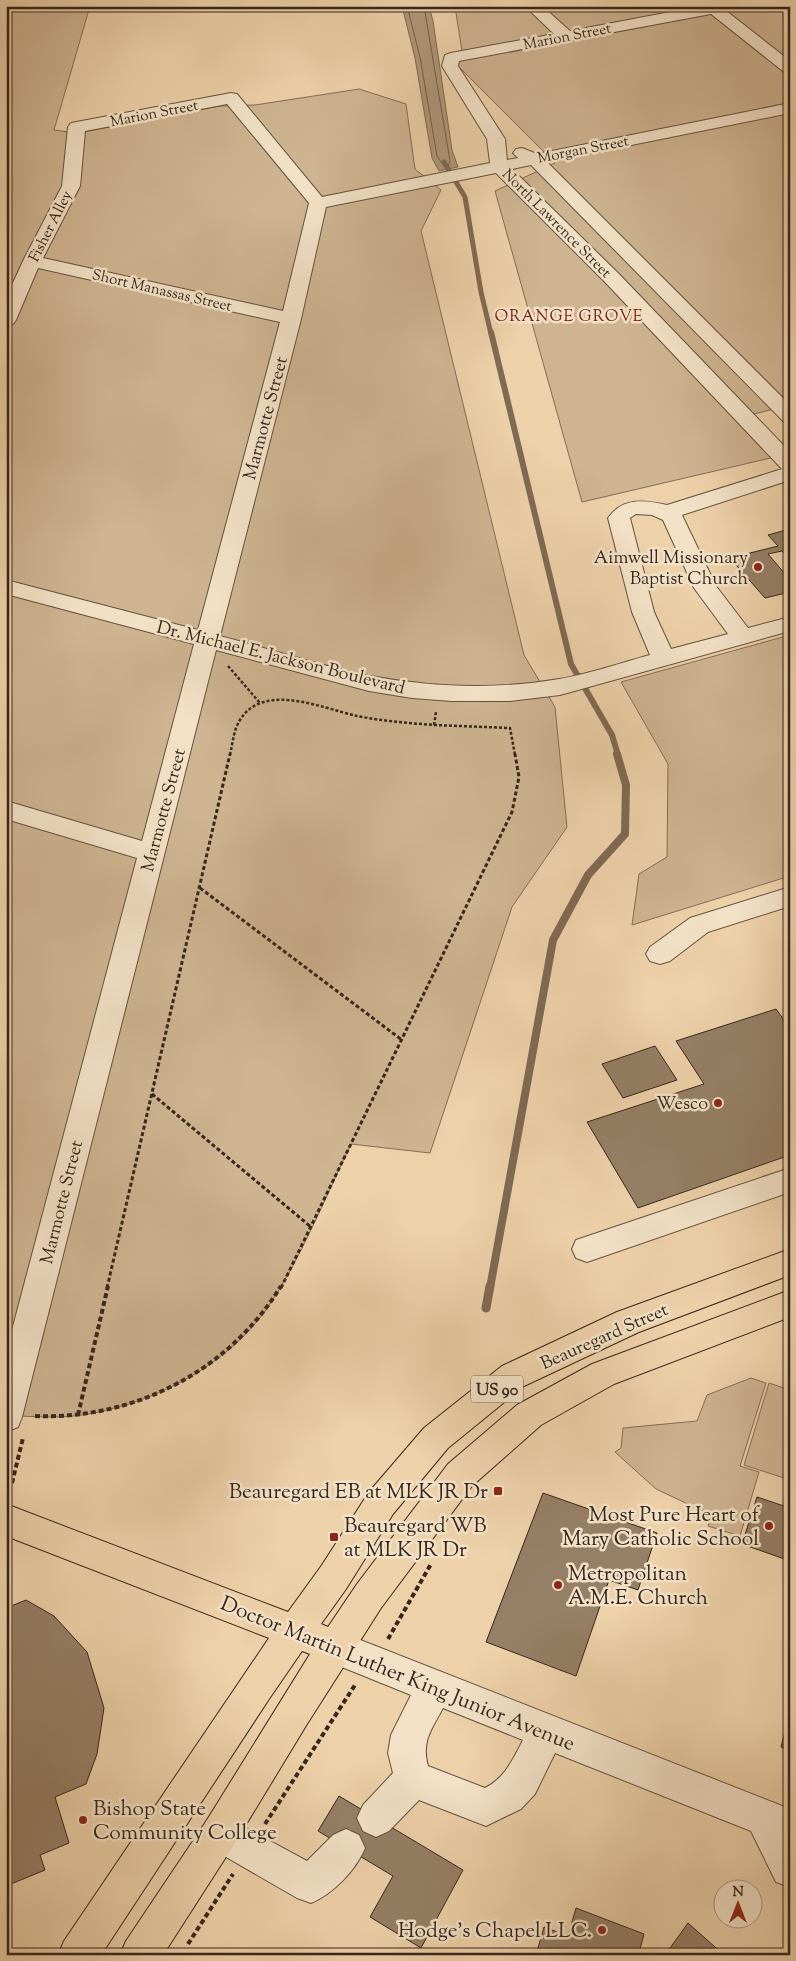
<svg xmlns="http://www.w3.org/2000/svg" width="796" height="1961" font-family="'Sorts Mill Goudy',serif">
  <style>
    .green { fill: #ceb491; stroke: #826d57 }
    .water { fill: #af9779; stroke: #7f6a54 }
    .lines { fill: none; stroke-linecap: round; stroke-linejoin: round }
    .shore { stroke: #725e4b; stroke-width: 1 }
    .stream-far3 { stroke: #7f6a54; stroke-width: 5 }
    .stream-far2 { stroke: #7f6a54; stroke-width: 6 }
    .stream-far1 { stroke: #7f6a54; stroke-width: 8 }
    .stream { stroke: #7f6a54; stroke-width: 9 }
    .building { fill: #957f66; stroke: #36261d }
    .minor-casing { stroke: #645140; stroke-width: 2 }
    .major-casing { stroke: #36261d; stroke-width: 2 }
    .path-far2 { stroke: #36261d; stroke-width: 2.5; stroke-dasharray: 3 2; stroke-linecap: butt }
    .path-far1 { stroke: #36261d; stroke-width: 3; stroke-dasharray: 4 2.5; stroke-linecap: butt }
    .path { stroke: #36261d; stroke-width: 4; stroke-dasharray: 5 3; stroke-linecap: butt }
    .minor { fill: #f3e1c7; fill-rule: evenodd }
    .major { fill: #edd1a9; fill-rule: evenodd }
    .poi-dot { fill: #8f2418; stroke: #f3e1c7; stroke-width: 2 }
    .labels { text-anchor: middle; stroke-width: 5; stroke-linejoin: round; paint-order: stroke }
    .far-street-label { font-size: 15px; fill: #36261d; stroke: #f3e1c7 }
    .far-neighbourhood-label { font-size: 16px; letter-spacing: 1px; fill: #7a1f14; stroke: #f3e1c7 }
    .shield { fill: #f3e1c7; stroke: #6f5e50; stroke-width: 1 }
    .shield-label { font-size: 16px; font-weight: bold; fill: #36261d }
    .street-label { font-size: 18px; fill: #36261d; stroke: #f3e1c7 }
    .poi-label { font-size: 18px; fill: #36261d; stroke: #f3e1c7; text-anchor: end }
    .near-poi-label { font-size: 21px; fill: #36261d; stroke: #f3e1c7; text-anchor: end }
    .near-street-label { font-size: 21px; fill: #36261d; stroke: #f3e1c7 }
  </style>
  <rect width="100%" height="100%" fill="#edd1a9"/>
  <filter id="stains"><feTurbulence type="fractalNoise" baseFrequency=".004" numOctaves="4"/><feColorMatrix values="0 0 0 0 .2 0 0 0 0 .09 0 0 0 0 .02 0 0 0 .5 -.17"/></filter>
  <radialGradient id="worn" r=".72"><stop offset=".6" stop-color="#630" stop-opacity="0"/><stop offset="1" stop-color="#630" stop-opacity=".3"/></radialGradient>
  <!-- green -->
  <path class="green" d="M6 6H90L54 130 69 132 88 131 220 106 255 105 359 89 406 104 415 169 441 190 421 231 524 655 555 707 567 827 512 907 430 1153 351 1144C325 1198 300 1261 266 1310 226 1365 159 1400 94 1413 65 1419 35 1417 6 1415Z
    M455 6H790V405L738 418 775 457 582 502 495 191 555 163 447 55 462 51Z
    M790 635V876L632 925 639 874 667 857 668 764 621 682Z
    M751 1378 766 1383 740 1466 759 1472 740 1536 708 1526 711 1515 656 1489 615 1452 621 1448 623 1428 697 1421 707 1395Z
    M769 1383 790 1390V1480L744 1465Z"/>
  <!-- water -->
  <path class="water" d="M402 6H429L433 21 452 150 458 167 439 171 432 158 415 58Z"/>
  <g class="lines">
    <!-- shore -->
    <path class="shore" d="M407 6 420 57 437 156 443 165 449 164 450 161 424 6"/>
    <!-- stream-far3 -->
    <path class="stream-far3" d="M444 162 465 197 481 292 491 334"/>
    <!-- stream-far2 -->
    <path class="stream-far2" d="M491 332 571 664 612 735 618 755"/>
    <!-- stream-far1 -->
    <path class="stream-far1" d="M490 1288 553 940 588 875 625 834 626 785 617 754"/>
    <!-- stream -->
    <path class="stream" d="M486 1308 490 1286"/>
  </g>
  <!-- building -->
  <path class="building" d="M790 529V559L782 551 768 554 786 575 790 574V592L765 598 730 558 778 546 768 535Z
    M776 1009 790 1028V1155L638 1208 587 1122 704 1084 676 1041Z
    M655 1046 677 1080 623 1098 602 1064Z
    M543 1493 657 1533 638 1590 609 1580 576 1676 486 1642Z
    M757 1497 790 1508V1561L742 1544Z
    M26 1600 54 1616 87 1652 104 1708 97 1754 86 1784 55 1797 69 1843 40 1855 45 1870 6 1886V1608Z
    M785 1731 790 1733V1751L781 1747Z
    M339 1796 463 1870 421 1948 370 1917 393 1876 318 1831Z
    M576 1908 644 1934 640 1949 654 1955H536L544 1927 568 1936Z
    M688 1923 724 1955H665Z"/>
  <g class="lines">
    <defs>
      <path id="minor" d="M525 6H542L570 31 702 6H720L790 61V74L784 72 711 14 459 61 458 66 505 139 507 160 518 158 513 153 516 149 522 148 537 154 790 103V113L547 162 790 405V423L783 421 531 165 512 169 618 273 790 452V480L682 515 716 586 748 628 790 617V631L560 695 510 701H452L412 698 369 691 216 650 22 1417 18 1427 6 1432V1353L137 858 6 819V801L142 841 194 644 6 594V580L198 630 280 322 38 268 16 320 13 324 6 326V298L23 261 62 186 68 127 71 123 231 93 237 94 322 197 490 163 487 139 442 66 445 55 451 53 554 34ZM227 104 309 203 283 311 43 258 80 186 85 131ZM496 173 604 281 782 469 667 505C644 500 623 497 608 518L632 612 650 655C620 663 589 674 559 679 497 690 431 687 370 676 320 666 270 649 220 636L301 319 326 207ZM636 514 652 515 663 520 694 588 728 634 671 649 654 612 630 518Z
        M790 887V906L708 932 670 961 660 964 650 961 646 954 650 947 690 918Z
        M790 1168V1192L587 1262 576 1258 572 1249 576 1240Z
        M335 1630 790 1809V1887L776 1882 751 1831 555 1753 535 1794 521 1809 486 1826 419 1800 389 1831 376 1837 363 1831 357 1818 363 1805 393 1773 388 1753 391 1735 411 1695 322 1659 317 1647 322 1635ZM443 1708 523 1740C513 1759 505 1778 485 1788L428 1766C421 1741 432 1729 443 1708Z
        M220 1814 307 1861 333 1835 346 1829 359 1835 365 1848C356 1870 333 1894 311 1903L297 1898 207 1846 201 1833 207 1820Z"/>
      <path id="major" d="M790 1249V1275L639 1332 524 1386 448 1448 393 1514 346 1589 321 1624 328 1627 357 1584 448 1464 517 1405 592 1364 790 1290V1317L614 1384 541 1425 472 1486 381 1608 307 1724 233 1846 163 1955H120L126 1941 207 1820 310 1654 302 1651 269 1699 101 1955H58L64 1941 269 1638 6 1536V1504L288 1612 322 1565 369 1492 424 1428 502 1366 617 1312Z"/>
    </defs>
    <!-- minor casing -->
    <use href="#minor" class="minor-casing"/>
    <!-- major casing -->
    <use href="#major" class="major-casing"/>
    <!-- path-far2 -->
    <path class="path-far2" d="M228 666 260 703
      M434 725 510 728 515 755
      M230 755C232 746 233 737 236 728 256 678 321 708 357 716 382 721 408 723 434 725L436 712"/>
    <!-- path-far1 -->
    <path class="path-far1" d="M200 888 402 1040
      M152 1094 311 1227
      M107 1288 230 754
      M281 1288 512 812 519 777 515 754"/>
    <!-- path -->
    <path class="path" d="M78 1415 108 1286
      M35 1416C134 1420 229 1371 281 1286
      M12 1483 23 1438
      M388 1639 431 1564
      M265 1824 355 1685
      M188 1944 233 1874"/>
    <!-- minor -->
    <use href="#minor" class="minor"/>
    <!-- major -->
    <use href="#major" class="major"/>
  </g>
  <!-- markers -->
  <g class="poi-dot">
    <circle cx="758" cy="567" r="5"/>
    <circle cx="718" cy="1103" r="5"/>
    <rect x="493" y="1486" width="10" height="10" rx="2.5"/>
    <circle cx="769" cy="1526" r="5"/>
    <rect x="329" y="1532" width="10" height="10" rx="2.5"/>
    <circle cx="558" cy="1585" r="5"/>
    <circle cx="83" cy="1820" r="5"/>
    <circle cx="602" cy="1930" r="5"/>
  </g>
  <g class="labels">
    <!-- far-street labels -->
    <g class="far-street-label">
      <text transform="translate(567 36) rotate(-11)" y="5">Marion Street</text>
      <text transform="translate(154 113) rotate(-11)" y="5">Marion Street</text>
      <text transform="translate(583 149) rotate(-11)" y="5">Morgan Street</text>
      <text transform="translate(557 223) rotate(45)" y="5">North Lawrence Street</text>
      <text transform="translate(50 226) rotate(-63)" y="5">Fisher Alley</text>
      <text transform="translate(162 290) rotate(13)" y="5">Short Manassas Street</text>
    </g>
    <!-- far-neighbourhood labels -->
    <g class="far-neighbourhood-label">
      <text x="569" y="321">ORANGE GROVE</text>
    </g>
    <!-- shield labels -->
    <rect class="shield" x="471" y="1375.5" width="52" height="27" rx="4"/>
    <g class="shield-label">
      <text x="497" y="1395">US 90</text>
    </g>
    <!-- street labels -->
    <g class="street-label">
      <text transform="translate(265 418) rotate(-75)" y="6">Marmotte Street</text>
      <text transform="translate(281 657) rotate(14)" y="6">Dr. Michael E. Jackson Boulevard</text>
      <text transform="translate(163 810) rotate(-75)" y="6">Marmotte Street</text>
      <text transform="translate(61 1202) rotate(-76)" y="6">Marmotte Street</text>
      <text transform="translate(604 1336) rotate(-24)" y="6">Beauregard Street</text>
    </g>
    <!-- poi labels -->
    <g class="poi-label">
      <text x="748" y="563">Aimwell Missionary<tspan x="748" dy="21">Baptist Church</tspan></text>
      <text x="708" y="1109">Wesco</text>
    </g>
    <!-- near-poi labels -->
    <g class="near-poi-label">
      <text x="488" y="1498">Beauregard EB at MLK JR Dr</text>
      <text x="759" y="1521">Most Pure Heart of<tspan x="759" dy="24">Mary Catholic School</tspan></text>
      <text x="344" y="1532" text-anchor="start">Beauregard WB<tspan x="344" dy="24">at MLK JR Dr</tspan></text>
      <text x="568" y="1580" text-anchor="start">Metropolitan<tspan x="568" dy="24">A.M.E. Church</tspan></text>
      <text x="93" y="1815" text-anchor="start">Bishop State<tspan x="93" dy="24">Community College</tspan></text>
      <text x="592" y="1937">Hodge's Chapel LLC.</text>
    </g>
    <!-- near-street labels -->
    <g class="near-street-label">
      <text transform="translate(398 1673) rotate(22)" y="7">Doctor Martin Luther King Junior Avenue</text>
    </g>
  </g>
  <!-- margin -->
  <rect width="796" height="1961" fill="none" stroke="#edd1a9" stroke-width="25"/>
  <rect x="8" y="8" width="781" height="1946" fill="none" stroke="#36261d" stroke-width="2.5"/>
  <rect x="12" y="12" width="771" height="1936" fill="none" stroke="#36261d"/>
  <!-- north arrow -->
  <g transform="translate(738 1904)"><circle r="24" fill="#f3e1c7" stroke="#a79683"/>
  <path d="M0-4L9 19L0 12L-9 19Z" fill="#8f2418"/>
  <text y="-8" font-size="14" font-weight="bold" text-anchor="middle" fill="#36261d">N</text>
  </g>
  <rect width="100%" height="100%" filter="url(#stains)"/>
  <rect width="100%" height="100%" fill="url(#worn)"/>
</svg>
